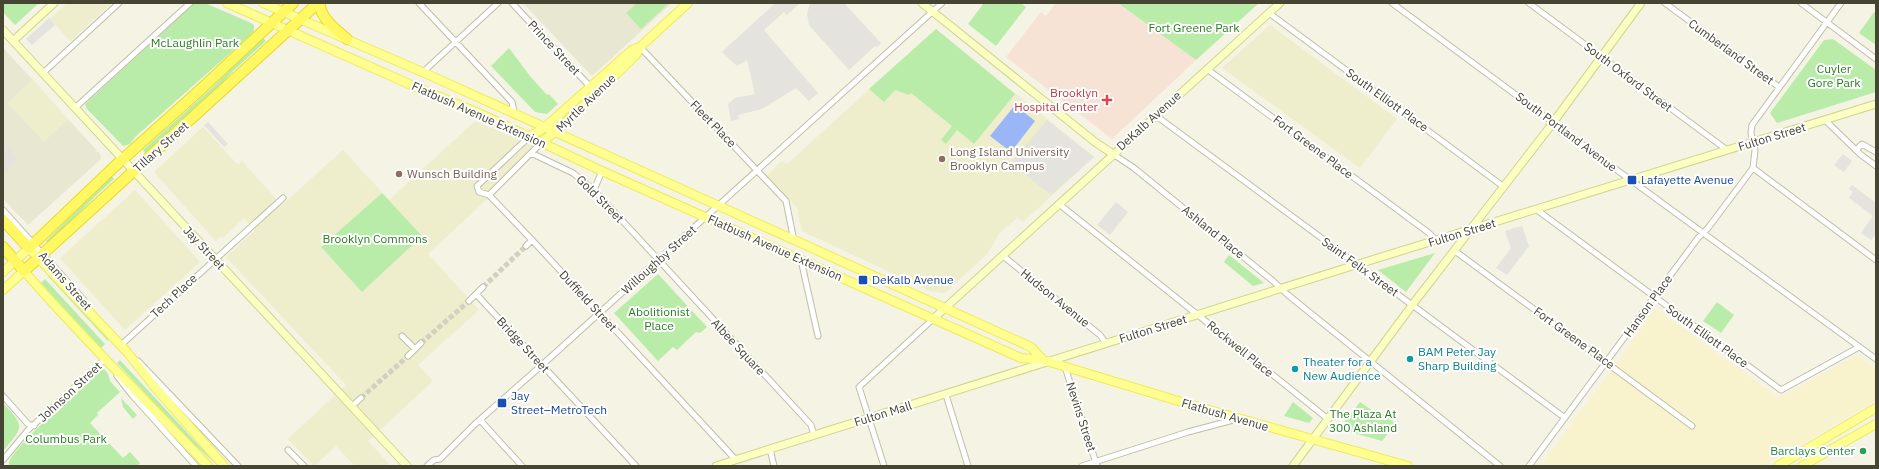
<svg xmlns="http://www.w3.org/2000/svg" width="1879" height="469" font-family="'IBM Plex Sans',sans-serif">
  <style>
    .residential { fill: #e8e7d1 }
    .commercial { fill: #f8f2cd }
    .education { fill: #eec }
    .medical { fill: #f6e3d6 }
    .green { fill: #baeca9 }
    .parking { fill: #e4e3dd }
    .water { fill: #9ab6f6 }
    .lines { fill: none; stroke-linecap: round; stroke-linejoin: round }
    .street-tunnel { stroke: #d1d0c1; stroke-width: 5; stroke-dasharray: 5 2.5; stroke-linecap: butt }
    .street-casing { stroke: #c0bea6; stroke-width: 7 }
    .secondary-casing { stroke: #d2d48d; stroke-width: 9 }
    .primary-casing { stroke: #eeeb58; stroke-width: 10 }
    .highway-casing { stroke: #eada27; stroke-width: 12 }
    .street { stroke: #fff; stroke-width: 5 }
    .secondary { stroke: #fcffc2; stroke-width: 7 }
    .primary { stroke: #ffff91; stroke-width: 8 }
    .highway { stroke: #fff863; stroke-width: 10 }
    .health-dot { fill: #e0444e; stroke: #fff; stroke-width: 1.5 }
    .education-dot { fill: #8d6e63; stroke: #fff; stroke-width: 1.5 }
    .transit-dot { fill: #1a4fb4; stroke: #fff; stroke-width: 1.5 }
    .culture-dot { fill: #0f9aa8; stroke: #fff; stroke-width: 1.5 }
    .leisure-dot { fill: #2e9e5b; stroke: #fff; stroke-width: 1.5 }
    .labels { text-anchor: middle; stroke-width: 4; stroke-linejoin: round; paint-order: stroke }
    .park-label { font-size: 12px; fill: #2a7c22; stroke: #fff }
    .street-label { font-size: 12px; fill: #464433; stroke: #fff }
    .health-label { font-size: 12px; fill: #be3a42; stroke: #fff; text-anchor: end }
    .education-label { font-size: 12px; fill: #785e54; stroke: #fff; text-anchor: start }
    .transit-label { font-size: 12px; fill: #164399; stroke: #fff; text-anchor: start }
    .culture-label { font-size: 12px; fill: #0d838f; stroke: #fff; text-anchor: start }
    .leisure-label { font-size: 12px; fill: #27864d; stroke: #fff; text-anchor: end }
  </style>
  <rect width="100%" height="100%" fill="#f4f3e4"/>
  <!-- residential -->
  <path class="residential" d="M523 3H672L592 76Z
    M3 48 33 80 8 103 44 141 68 119 100 154 101 159 28 225 3 199Z"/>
  <!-- commercial -->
  <path class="commercial" d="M1656 309 1779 398 1857 355 1876 369V400L1763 466H1541Z"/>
  <!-- education -->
  <path class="education" d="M67 3H112L70 41 50 19Z
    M1270 25 1397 119 1360 168 1222 68Z
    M936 29 1094 157 1023 222 1013 214 1017 218 999 234 988 253 945 293H943L930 291 802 231 797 208 767 175 782 161 787 164Z
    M33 80 68 119 44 141 8 103Z
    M475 121 541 149 428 254 479 310 418 365 433 381 368 441 391 466H355L336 446 314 466 288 439 346 385 226 257 255 230 244 218 223 238 221 236 216 241 154 172 203 127 238 165 242 161 282 205 343 150 389 200Z
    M135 190 200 262 125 330 60 258Z"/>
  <!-- medical -->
  <path class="medical" d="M1056 3H1118L1196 60 1112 139 1006 57 1041 12 1046 16Z"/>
  <!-- green -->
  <path class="green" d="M3 3H39L15 25 3 12Z
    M194 3H205L251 23 254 25V32L135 137 130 144 123 146 86 108 85 104Z
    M637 3H669L641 29 626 13Z
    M984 3H1021L1026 7 996 46 968 24Z
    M1118 3H1259L1196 60Z
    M1874 12 1876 14V45L1859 33Z
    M936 29 1015 94 974 144 957 130 946 144 941 140 952 126 911 93 909 95 895 90 884 102 869 89Z
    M262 37 266 41 233 71 217 89 146 154 143 150 213 87Z
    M1833 39 1876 70V92L1777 123 1770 113 1824 40Z
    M509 48 530 76 547 95 549 94 558 104 547 114 535 112 491 66Z
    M112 176 114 179C91 199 71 222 48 243L46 241Z
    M382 193 422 236 362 292 321 247Z
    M1435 253 1406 292 1378 270Z
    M1229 255 1264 283 1253 286 1224 262Z
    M658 274 707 327 700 333 696 332 677 350 673 347 658 361 614 313Z
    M48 276H49L109 340 108 341Z
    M45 279 105 344 101 348 41 283Z
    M1717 302 1734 315 1721 333 1703 321Z
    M120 360 218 466 187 438 117 363Z
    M100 369H104L108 374 110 381 120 392 97 413 98 415 90 423 123 458 130 452 140 463 137 466H11L9 465C7 451 80 390 93 378Z
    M121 398 137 415 133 419 123 407Z
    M1293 402 1313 418 1309 423 1284 416Z
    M1360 402 1376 413 1378 410 1396 424 1382 441 1339 429Z
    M3 403C25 427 24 426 3 451Z"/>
  <!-- parking -->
  <path class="parking" d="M775 3H800L787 15 784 12 764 30 818 93 809 101 796 88 762 109 738 115 739 119 731 121 728 104 735 98 755 94 747 60 737 66 722 52Z
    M810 3H844L881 43 877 47 875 46 849 70 809 25 807 14Z
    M49 18 55 25 32 45 26 39Z
    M1047 120 1094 157 1051 195 1011 163Z
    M208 122 228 144 224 147 204 125Z
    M3 142 18 159 5 171 3 169Z
    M1843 154 1852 161 1844 172 1834 165Z
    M1852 185 1876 203V234L1871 240 1861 233 1873 216 1849 198 1853 192 1849 189Z
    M1116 202 1128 212 1110 235 1097 225Z
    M1522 226 1529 246 1507 275 1496 268 1511 248 1505 231Z"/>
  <!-- water -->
  <path class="water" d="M1015 105 1035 121 1011 152 990 136Z"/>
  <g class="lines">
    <!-- street-tunnel -->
    <path class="street-tunnel" d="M483 287 526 246
      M421 343 469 301
      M361 398 408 356"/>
    <defs>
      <path id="street" d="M419 3 512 102 515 115
        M512 3 596 93
        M1392 3 1621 173 1876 359
        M1529 3 1727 150
        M1665 3 1779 87
        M1801 3 1876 59
        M1269 13 1504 187
        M640 47 786 201 794 241
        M1207 69 1429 233 1436 241
        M423 72 498 3
        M43 73 119 3
        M75 108 190 3
        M1155 115 1565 418
        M1825 120 1860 154 1876 166
        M530 136 477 186 479 192 489 195 532 240 736 460
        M1856 150 1862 144 1876 152
        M531 153 573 173 594 190 811 425 814 435
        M1113 154 1134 168 1273 281 1288 295 1500 466
        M1753 168 1876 260
        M594 190 602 171
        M489 195 542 142
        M1059 204 1328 419
        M3 210 84 300
        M1537 210 1781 390 1859 347
        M526 246 532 240
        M1455 251 1692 426
        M1002 255 1100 335 1106 343
        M801 260 818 336
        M476 294 636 466
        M469 301 483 287
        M402 336 415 349
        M121 345 283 198
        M408 356 421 343
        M138 361 238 466
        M1065 367 1097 466
        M117 376 132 395 196 466
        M946 395 968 466
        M3 396 28 424 34 426
        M352 406 361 398
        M480 420 522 466
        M770 449 774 466
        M288 450 304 466
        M3 460 28 430 105 359
        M427 466 434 460 440 459 475 424 542 365 942 3
        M884 466 859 387 933 319
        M1082 466 1188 432 1237 419
        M1529 466 1698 238 1708 228 1753 168 1755 150 1751 133 1752 125 1841 3"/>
      <path id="secondary" d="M922 3 1095 142 1113 154
        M3 30 407 466
        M13 41 54 3
        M933 319 1280 3
        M716 466 1349 267 1876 104
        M1293 466 1416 300 1549 128 1641 3"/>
      <path id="primary" d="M227 3 418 88 479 113 602 171 1021 358 1043 360 1195 406 1408 466
        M263 3 429 75 1031 347 1043 360
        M530 136 544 128 632 50 640 47 688 3
        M542 142 561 127 636 55 640 47
        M3 272 29 248 127 352 154 386 224 466
        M3 290 24 271C83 339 147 401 208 466
        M1778 466 1876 408
        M1802 466 1876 424"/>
      <path id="highway" d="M320 3C319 17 337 31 347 39
        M3 220 29 248 114 167 200 90 293 3
        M3 247 24 271 318 3"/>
    </defs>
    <!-- street casing -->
    <use href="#street" class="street-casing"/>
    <!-- secondary casing -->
    <use href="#secondary" class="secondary-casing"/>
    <!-- primary casing -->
    <use href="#primary" class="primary-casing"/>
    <!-- highway casing -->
    <use href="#highway" class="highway-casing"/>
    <!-- street -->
    <use href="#street" class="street"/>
    <!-- secondary -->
    <use href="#secondary" class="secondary"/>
    <!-- primary -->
    <use href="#primary" class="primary"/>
    <!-- highway -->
    <use href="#highway" class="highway"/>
  </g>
  <!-- markers -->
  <path class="health-dot" d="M1105 94h4v4h4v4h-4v4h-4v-4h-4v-4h4z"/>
  <g class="education-dot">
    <circle cx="942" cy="159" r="4"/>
    <circle cx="399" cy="174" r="4"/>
  </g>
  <g class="transit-dot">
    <rect x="1627" y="175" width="10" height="10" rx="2"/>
    <rect x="858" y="275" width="10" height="10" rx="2"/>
    <rect x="497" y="398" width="10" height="10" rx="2"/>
  </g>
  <g class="culture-dot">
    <circle cx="1410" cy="359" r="4"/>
    <circle cx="1295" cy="369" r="4"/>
  </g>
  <circle class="leisure-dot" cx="1863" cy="451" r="4"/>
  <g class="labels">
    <!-- park labels -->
    <g class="park-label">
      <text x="1194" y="32">Fort Greene Park</text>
      <text x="195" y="47">McLaughlin Park</text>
      <text x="1834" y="73">Cuyler<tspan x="1834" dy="14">Gore Park</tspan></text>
      <text x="375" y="243">Brooklyn Commons</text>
      <text x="659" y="316">Abolitionist<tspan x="659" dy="14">Place</tspan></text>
      <text x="1363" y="418">The Plaza At<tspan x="1363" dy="14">300 Ashland</tspan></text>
      <text x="66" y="443">Columbus Park</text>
    </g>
    <!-- street labels -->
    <g class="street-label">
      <text transform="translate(554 48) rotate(47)" y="4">Prince Street</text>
      <text transform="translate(1731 52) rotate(36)" y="4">Cumberland Street</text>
      <text transform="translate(1628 77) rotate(37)" y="4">South Oxford Street</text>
      <text transform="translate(1387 100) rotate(36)" y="4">South Elliott Place</text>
      <text transform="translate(586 103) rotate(-44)" y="4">Myrtle Avenue</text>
      <text transform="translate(479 115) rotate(24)" y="4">Flatbush Avenue Extension</text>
      <text transform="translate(1149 121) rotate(-42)" y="4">DeKalb Avenue</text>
      <text transform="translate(713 124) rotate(46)" y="4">Fleet Place</text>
      <text transform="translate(1566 132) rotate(37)" y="4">South Portland Avenue</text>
      <text transform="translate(1772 137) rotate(-17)" y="4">Fulton Street</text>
      <text transform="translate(161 147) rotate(-42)" y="4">Tillary Street</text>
      <text transform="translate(1313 147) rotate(37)" y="4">Fort Greene Place</text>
      <text transform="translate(600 199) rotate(45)" y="4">Gold Street</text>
      <text transform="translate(1213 232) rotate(39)" y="4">Ashland Place</text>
      <text transform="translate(1462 233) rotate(-17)" y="4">Fulton Street</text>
      <text transform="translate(204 248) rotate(47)" y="4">Jay Street</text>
      <text transform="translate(775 248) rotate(24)" y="4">Flatbush Avenue Extension</text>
      <text transform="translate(659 260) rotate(-42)" y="4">Willoughby Street</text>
      <text transform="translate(1360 267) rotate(36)" y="4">Saint Felix Street</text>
      <text transform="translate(65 281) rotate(49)" y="4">Adams Street</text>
      <text transform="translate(174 296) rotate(-43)" y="4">Tech Place</text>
      <text transform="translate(1055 298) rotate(39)" y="4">Hudson Avenue</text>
      <text transform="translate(588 301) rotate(47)" y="4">Duffield Street</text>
      <text transform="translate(1648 306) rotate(-54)" y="4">Hanson Place</text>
      <text transform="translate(1153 329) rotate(-17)" y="4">Fulton Street</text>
      <text transform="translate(1707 336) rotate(36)" y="4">South Elliott Place</text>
      <text transform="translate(1574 338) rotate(36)" y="4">Fort Greene Place</text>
      <text transform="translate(523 345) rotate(47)" y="4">Bridge Street</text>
      <text transform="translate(738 347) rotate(47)" y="4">Albee Square</text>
      <text transform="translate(1240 349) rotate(39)" y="4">Rockwell Place</text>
      <text transform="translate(70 392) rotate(-43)" y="4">Johnson Street</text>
      <text transform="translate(883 414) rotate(-17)" y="4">Fulton Mall</text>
      <text transform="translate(1225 415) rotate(16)" y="4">Flatbush Avenue</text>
      <text transform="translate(1081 417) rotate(72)" y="4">Nevins Street</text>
    </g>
    <!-- health labels -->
    <g class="health-label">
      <text x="1098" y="97">Brooklyn<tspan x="1098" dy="14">Hospital Center</tspan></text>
    </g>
    <!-- education labels -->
    <g class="education-label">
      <text x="950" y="156">Long Island University<tspan x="950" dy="14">Brooklyn Campus</tspan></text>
      <text x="407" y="178">Wunsch Building</text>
    </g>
    <!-- transit labels -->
    <g class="transit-label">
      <text x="1641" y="184">Lafayette Avenue</text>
      <text x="872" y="284">DeKalb Avenue</text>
      <text x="511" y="400">Jay<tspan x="511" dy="14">Street–MetroTech</tspan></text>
    </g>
    <!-- culture labels -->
    <g class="culture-label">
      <text x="1418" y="356">BAM Peter Jay<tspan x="1418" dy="14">Sharp Building</tspan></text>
      <text x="1303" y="366">Theater for a<tspan x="1303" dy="14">New Audience</tspan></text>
    </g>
    <!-- leisure labels -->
    <g class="leisure-label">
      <text x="1855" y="455">Barclays Center</text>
    </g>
  </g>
  <!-- border -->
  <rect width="1879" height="469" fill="none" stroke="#464433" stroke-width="8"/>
</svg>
